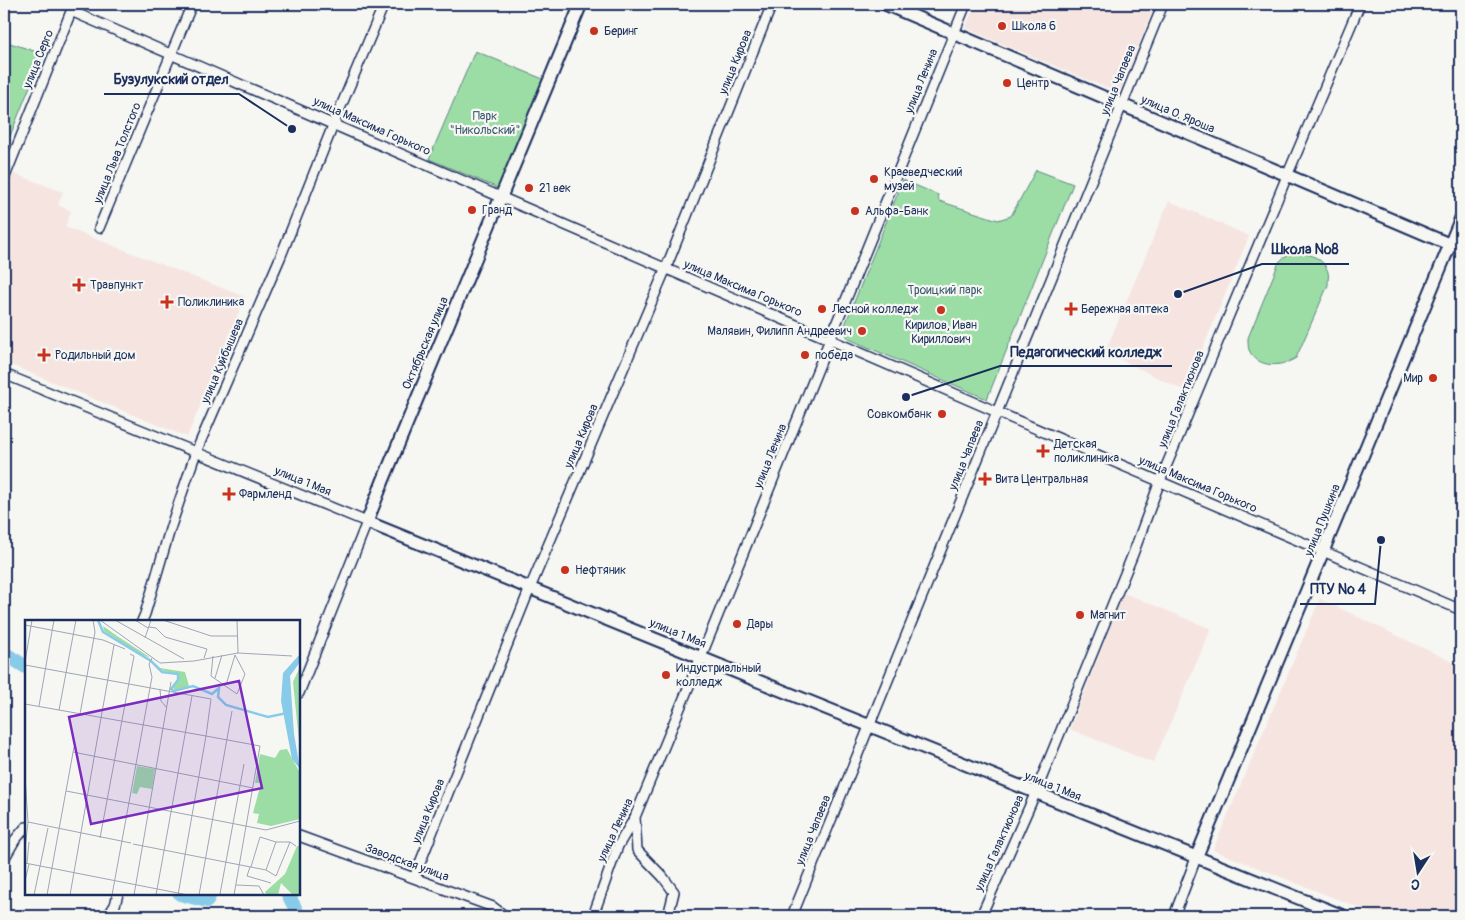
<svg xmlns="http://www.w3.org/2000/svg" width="1465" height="920" font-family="Pangolin,sans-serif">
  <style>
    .built { fill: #f6e4e0 }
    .green { fill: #9cdda6; stroke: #5c8682 }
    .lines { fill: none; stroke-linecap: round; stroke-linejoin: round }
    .river { stroke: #88cbe9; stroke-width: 14 }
    .minor-casing { stroke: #1b2f5e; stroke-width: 12 }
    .major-casing { stroke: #1b2f5e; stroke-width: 15 }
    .minor { stroke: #f6f6f2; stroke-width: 9 }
    .major { stroke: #f6f6f2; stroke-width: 11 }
    .poi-dot { fill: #c8321e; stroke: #f6f6f2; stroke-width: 2 }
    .labels { text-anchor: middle; stroke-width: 4.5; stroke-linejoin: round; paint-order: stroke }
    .poi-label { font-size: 12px; fill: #1b2f5e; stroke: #f6f6f2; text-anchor: start }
    .street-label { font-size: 12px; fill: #1b2f5e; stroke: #f6f6f2 }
    .park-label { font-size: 12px; fill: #3b5a70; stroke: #f6f6f2 }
    .inset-river { fill: none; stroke: #88cbe9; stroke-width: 2.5 }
    .inset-road { fill: none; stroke: #9ea6b7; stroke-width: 1 }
    .view { fill: #7b2cbf; fill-opacity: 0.15; stroke: #7b2cbf; stroke-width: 2.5 }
    .inset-edge { fill: none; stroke: #1b2f5e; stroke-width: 2.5 }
    .leader { fill: none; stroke: #1b2f5e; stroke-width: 2 }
    .callout-dot { fill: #1b2f5e; stroke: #f6f6f2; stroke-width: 2 }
    .callout-label { font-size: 14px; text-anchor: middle; font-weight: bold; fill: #1b2f5e; stroke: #f6f6f2; stroke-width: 4.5; stroke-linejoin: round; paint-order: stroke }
  </style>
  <rect width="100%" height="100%" fill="#f6f6f2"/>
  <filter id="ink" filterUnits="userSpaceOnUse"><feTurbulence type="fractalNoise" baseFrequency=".02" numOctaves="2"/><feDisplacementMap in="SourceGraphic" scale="10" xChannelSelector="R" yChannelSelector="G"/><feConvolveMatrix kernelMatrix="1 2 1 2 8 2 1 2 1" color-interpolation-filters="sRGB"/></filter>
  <g filter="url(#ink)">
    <!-- built -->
    <path class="built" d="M976 4H1155L1119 93 965 28Z
      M12 173 63 192 58 205 71 211 65 227 245 297 187 437 4 362V192Z
      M1169 201 1249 236 1185 391 1105 352Z
      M1124 593 1211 629 1153 763 1070 729Z
      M1320 599 1461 666V916H1380L1213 850Z"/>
    <!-- green -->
    <path class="green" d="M4 41 43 54 4 151Z
      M475 51 543 79 498 188 429 159Z
      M1036 170 1073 184 987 399 849 339 843 330 903 180 938 195 939 201 998 220 1011 216Z
      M1299 252C1311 254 1324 259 1328 272 1329 275 1328 281 1328 285L1296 358C1281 367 1258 369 1249 350 1248 347 1248 342 1248 338L1279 262 1288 254Z"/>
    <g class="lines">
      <!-- river -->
      <path class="river" d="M4 653 26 667
        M180 894 207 901 210 894
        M288 894 299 916"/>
      <defs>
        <path id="minor" d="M71 11 997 412 1461 610
          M4 179 74 4
          M99 228 192 4
          M1451 245 1461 249
          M4 374 367 522 299 693
          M142 621 145 614 171 526 196 452 280 258 334 123 384 4
          M635 817 637 850 663 877 674 892 668 916
          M299 836 493 907 505 916
          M4 859 15 840 26 827
          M414 878 530 588 666 268 772 4
          M108 916 115 905 118 894
          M593 916 618 846 635 817 701 657 966 4
          M792 916 1163 4
          M981 916 1035 794 1133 554 1160 481 1287 176 1360 4
          M1174 916 1196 858"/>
        <path id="major" d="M581 4 383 481 367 522C692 654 1017 787 1343 916
          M885 4 1451 245
          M1196 858 1461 218"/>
      </defs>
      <!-- minor casing -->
      <use href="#minor" class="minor-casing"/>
      <!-- major casing -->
      <use href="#major" class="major-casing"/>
      <!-- minor -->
      <use href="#minor" class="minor"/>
      <!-- major -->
      <use href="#major" class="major"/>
    </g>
  </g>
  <!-- markers -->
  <g class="poi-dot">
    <circle cx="1002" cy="26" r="5"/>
    <circle cx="594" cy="31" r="5"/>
    <circle cx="1007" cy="83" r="5"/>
    <circle cx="874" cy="179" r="5"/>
    <circle cx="529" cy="188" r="5"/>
    <circle cx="472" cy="210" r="5"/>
    <circle cx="855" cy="211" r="5"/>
    <path d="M76.5 277.5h5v5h5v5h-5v5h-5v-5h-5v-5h5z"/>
    <path d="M164.5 294.5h5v5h5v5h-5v5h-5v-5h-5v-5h5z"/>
    <circle cx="822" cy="309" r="5"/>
    <path d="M1068.5 301.5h5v5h5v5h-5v5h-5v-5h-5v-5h5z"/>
    <circle cx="941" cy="310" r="5"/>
    <circle cx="862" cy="331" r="5"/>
    <path d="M41.5 347.5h5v5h5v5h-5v5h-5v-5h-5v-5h5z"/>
    <circle cx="805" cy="355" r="5"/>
    <circle cx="1433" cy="378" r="5"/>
    <circle cx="942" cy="414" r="5"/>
    <path d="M1040.5 443.5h5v5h5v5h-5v5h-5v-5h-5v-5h5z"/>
    <path d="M982.5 471.5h5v5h5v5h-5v5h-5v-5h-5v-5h5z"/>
    <path d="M226.5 486.5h5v5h5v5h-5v5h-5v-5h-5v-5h5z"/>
    <circle cx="565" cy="570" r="5"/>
    <circle cx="1080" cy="615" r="5"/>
    <circle cx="737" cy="624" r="5"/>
    <circle cx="666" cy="675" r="5"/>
  </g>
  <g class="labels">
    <!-- poi labels -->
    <g class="poi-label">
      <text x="1012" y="30">Школа 6</text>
      <text x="604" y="35">Беринг</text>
      <text x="1017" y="87">Центр</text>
      <text x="884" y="176">Краеведческий<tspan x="884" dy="14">музей</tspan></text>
      <text x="539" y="192">21 век</text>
      <text x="482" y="214">Гранд</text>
      <text x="865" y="215">Альфа-Банк</text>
      <text x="90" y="289">Травпункт</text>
      <text x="178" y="306">Поликлиника</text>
      <text x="832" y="313">Лесной колледж</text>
      <text x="1081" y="313">Бережная аптека</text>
      <text x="941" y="329" text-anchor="middle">Кирилов, Иван<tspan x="941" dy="14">Кириллович</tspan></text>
      <text x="852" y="335" text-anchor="end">Малявин, Филипп Андреевич</text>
      <text x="55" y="359">Родильный дом</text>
      <text x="815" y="359">победа</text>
      <text x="1423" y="382" text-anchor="end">Мир</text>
      <text x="932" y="418" text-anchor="end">Совкомбанк</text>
      <text x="1054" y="448">Детская<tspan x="1054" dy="14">поликлиника</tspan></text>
      <text x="995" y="483">Вита Центральная</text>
      <text x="239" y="498">Фармленд</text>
      <text x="575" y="574">Нефтяник</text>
      <text x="1090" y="619">Магнит</text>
      <text x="747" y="628">Дары</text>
      <text x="676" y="672">Индустриальный<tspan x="676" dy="14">колледж</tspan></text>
    </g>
    <!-- street labels -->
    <g class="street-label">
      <text transform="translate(38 59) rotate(-68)" y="4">улица Серго</text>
      <text transform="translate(735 62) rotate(-68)" y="4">улица Кирова</text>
      <text transform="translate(1118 80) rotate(-68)" y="4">улица Чапаева</text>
      <text transform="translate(921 81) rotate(-68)" y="4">улица Ленина</text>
      <text transform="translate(1178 114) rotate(23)" y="4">улица О. Яроша</text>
      <text transform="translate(372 126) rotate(24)" y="4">улица Максима Горького</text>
      <text transform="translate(117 153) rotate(-68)" y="4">улица Льва Толстого</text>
      <text transform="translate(743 288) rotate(23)" y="4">улица Максима Горького</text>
      <text transform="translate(425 343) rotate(-67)" y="4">Октябрьская улица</text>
      <text transform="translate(222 361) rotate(-67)" y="4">улица Куйбышева</text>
      <text transform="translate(1181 399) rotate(-68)" y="4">улица Галактионова</text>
      <text transform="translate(581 436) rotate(-67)" y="4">улица Кирова</text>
      <text transform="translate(966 455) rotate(-68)" y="4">улица Чапаева</text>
      <text transform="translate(770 456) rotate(-68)" y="4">улица Ленина</text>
      <text transform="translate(303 481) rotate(22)" y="4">улица 1 Мая</text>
      <text transform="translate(1198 484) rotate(23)" y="4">улица Максима Горького</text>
      <text transform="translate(1322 520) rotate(-68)" y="4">улица Пушкина</text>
      <text transform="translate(678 633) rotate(22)" y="4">улица 1 Мая</text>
      <text transform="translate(1053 786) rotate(22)" y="4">улица 1 Мая</text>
      <text transform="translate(428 811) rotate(-68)" y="4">улица Кирова</text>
      <text transform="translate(615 830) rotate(-65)" y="4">улица Ленина</text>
      <text transform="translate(813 830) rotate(-68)" y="4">улица Чапаева</text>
      <text transform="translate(999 843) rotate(-66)" y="4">улица Галактионова</text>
      <text transform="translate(407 862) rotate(20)" y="4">Заводская улица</text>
    </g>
    <!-- park labels -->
    <g class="park-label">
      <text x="485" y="120">Парк<tspan x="485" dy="14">"Никольский"</tspan></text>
      <text x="945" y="294">Троицкий парк</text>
    </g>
  </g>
  <!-- overview -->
  <g transform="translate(25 620)">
    <rect width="275" height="275" fill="#f6f6f2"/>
    <path d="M78 6 92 16 126 38 112 33 79 11ZM128 40 135 48 160 52 164 66 151 71 148 68 154 55 136 50ZM275 47V131L268 62ZM262 129 275 153V199L246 206 232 203 234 194 228 193 236 163H230L235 134 250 138 255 130ZM112 146 130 149 127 169 115 167 112 174 107 173ZM272 226H275V275H268L256 263 253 275H242L240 272 260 254Z" fill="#9cdda6"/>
    <path d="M275 34V42L265 56 269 114 275 149 267 139 256 81 258 53Z" fill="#88cbe9"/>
    <path class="inset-river" d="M73 0 78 12 126 41 137 52 153 54V60L146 69 149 71 168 66 187 74 194 68 193 77 201 85 243 97 262 93"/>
    <path class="inset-road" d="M75 0 135 43 169 41 213 33 267 36M90 0 159 39M110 0 123 8M138 0 186 16H213M212 0 213 33M0 5 78 20 100 29M124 7 131 8 140 17 182 29 179 38M120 18 126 0M188 36 186 56 212 74 220 54 210 35M0 42 7 0M0 45 186 79 181 116 235 126 209 275M190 58 197 35M201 65 210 35M135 69 136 81 142 88M0 84 181 116 153 275M14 86 29 0M34 90 51 0M55 94 70 12 68 0M76 98 89 25M48 132 228 168M0 156 3 202 0 229M41 171 62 175M62 175 241 210 275 201M3 202 106 223M75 218 109 36 105 34M251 222H265L271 226M108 224 241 250 251 256 265 222M0 243 163 275M2 243 4 222M225 247 222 256 246 263M226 247 235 217 251 222 241 250M0 261 4 244M211 265 234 266 239 275M195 274 219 144M9 275 23 208M22 275 49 127M45 275 76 98M87 275 127 57 124 44 127 38M109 275 146 62M131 275 167 76M174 275 207 91"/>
    <path class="view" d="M214 61 237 168 66 204 44 97Z"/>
    <rect width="275" height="275" class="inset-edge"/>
  </g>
  <!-- callouts -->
  <path class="leader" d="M292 129L239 94H104M1178 294L1262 264H1349M906 397L1000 366H1172M1381 540L1375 604H1300"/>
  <g class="callout-dot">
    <circle cx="292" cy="129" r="5"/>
    <circle cx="1178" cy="294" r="5"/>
    <circle cx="906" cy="397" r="5"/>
    <circle cx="1381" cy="540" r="5"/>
  </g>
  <g class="callout-label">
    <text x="171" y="84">Бузулукский отдел</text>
    <text x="1305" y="254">Школа №8</text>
    <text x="1086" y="357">Педагогический колледж</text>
    <text x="1338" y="594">ПТУ № 4</text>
  </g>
  <!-- margin -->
  <rect width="1465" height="920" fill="none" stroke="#f6f6f2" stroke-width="20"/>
  <rect x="10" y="10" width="1445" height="900" fill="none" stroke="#1b2f5e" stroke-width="2" filter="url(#ink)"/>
  <!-- north arrow -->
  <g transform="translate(1418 872) rotate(192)" stroke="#f6f6f2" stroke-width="4" paint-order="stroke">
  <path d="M0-4L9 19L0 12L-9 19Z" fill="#1b2f5e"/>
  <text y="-8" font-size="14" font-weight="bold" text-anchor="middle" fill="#1b2f5e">С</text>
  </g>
</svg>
